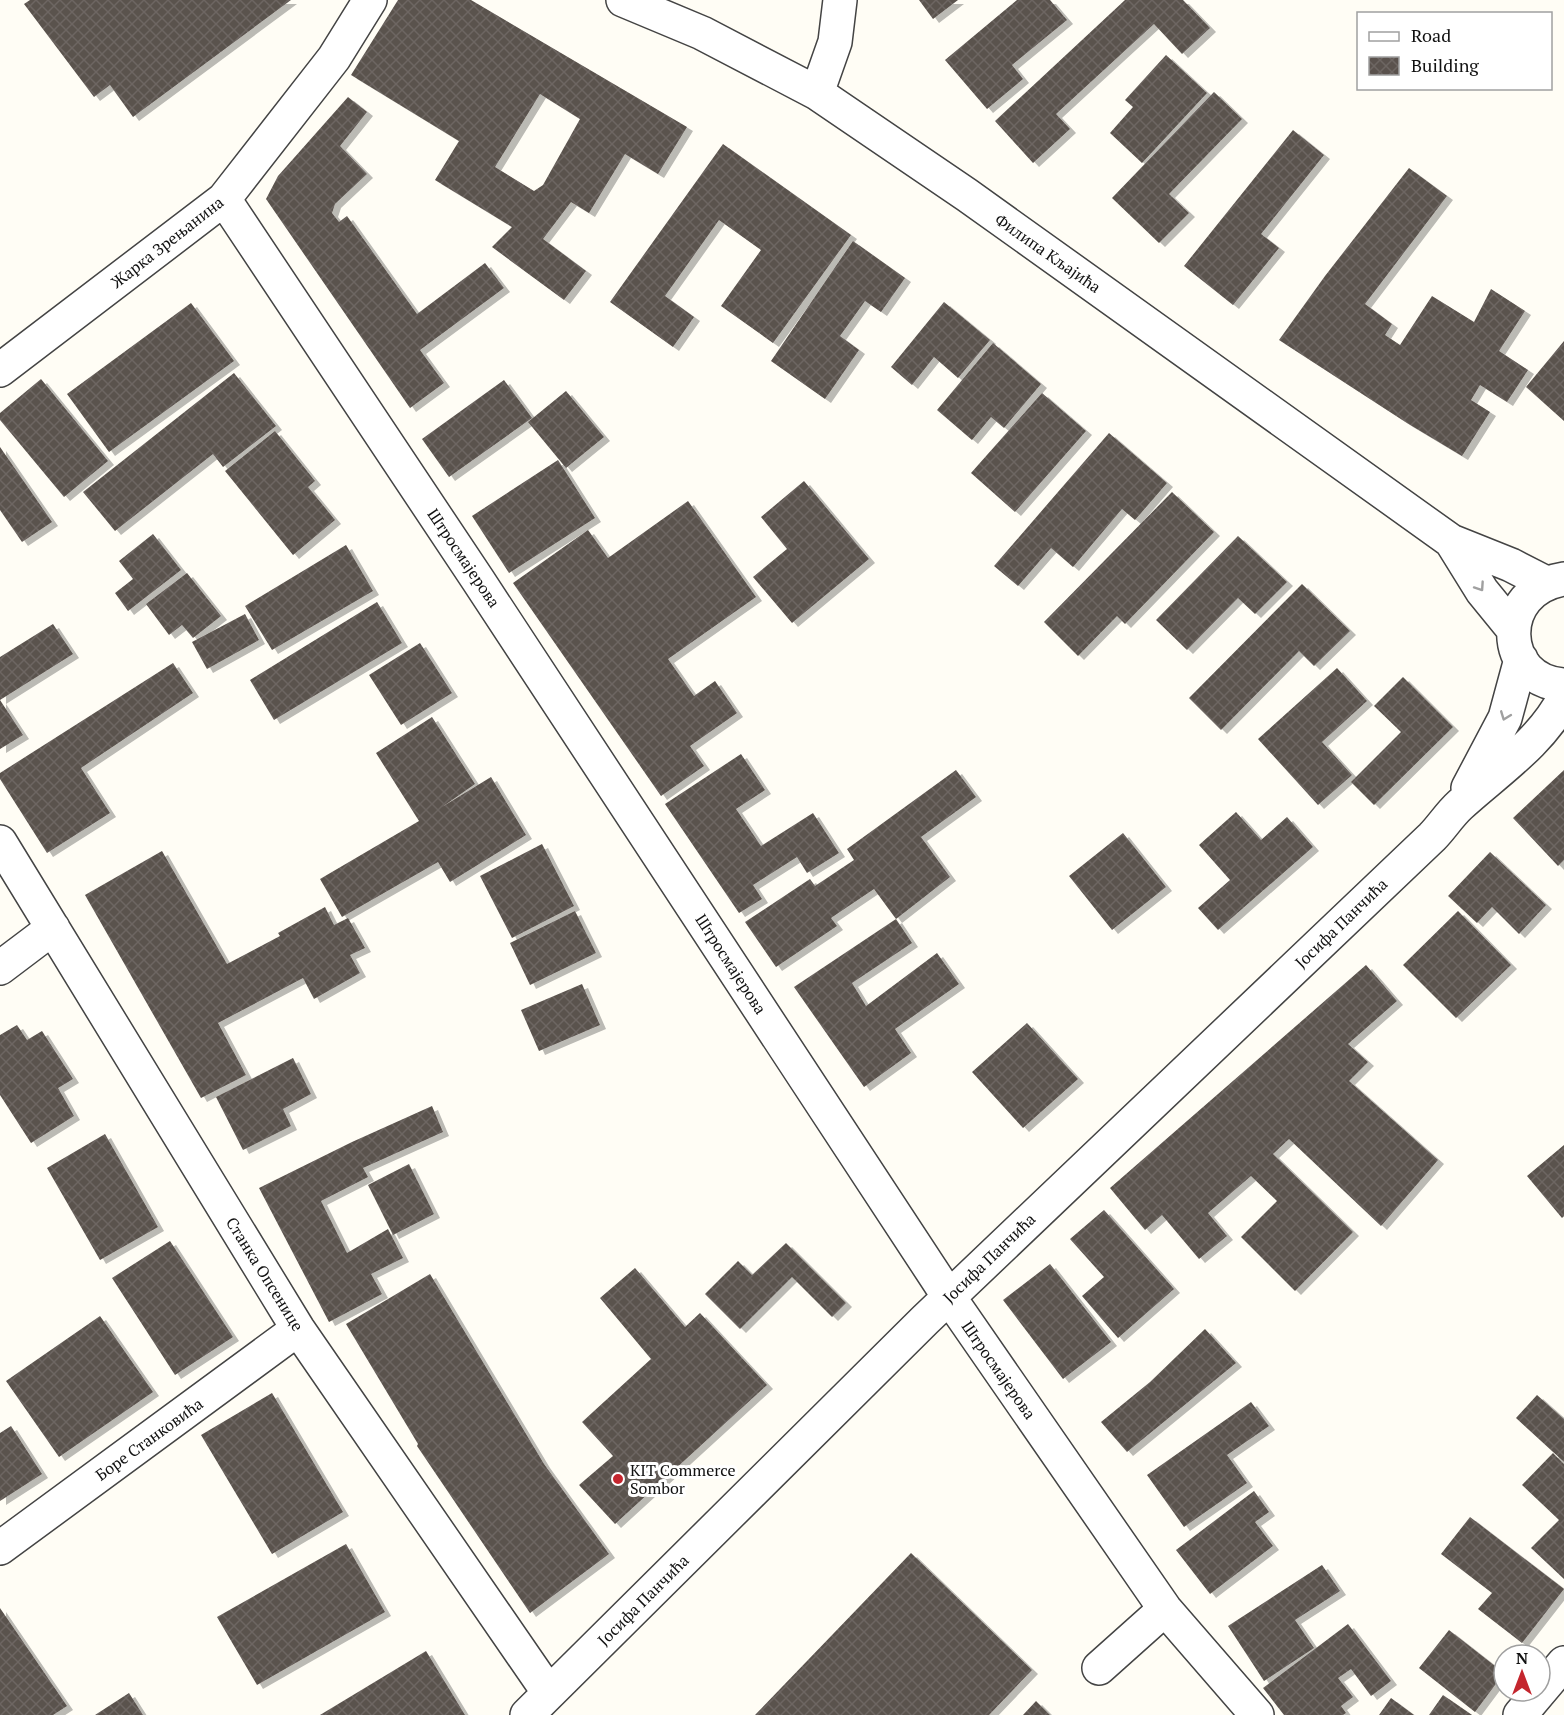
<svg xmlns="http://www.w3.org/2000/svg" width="1564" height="1715" font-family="'PT Serif',serif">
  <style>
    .building { fill: url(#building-cross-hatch); fill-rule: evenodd; filter: url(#shadow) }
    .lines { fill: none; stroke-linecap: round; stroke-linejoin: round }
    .minor-casing { stroke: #444; stroke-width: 36 }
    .minor { stroke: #fff; stroke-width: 33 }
    .oneway { stroke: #a0a0a0 }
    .poi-dot { fill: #c4262e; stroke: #fff; stroke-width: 2 }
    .labels { text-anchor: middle; stroke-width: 6; stroke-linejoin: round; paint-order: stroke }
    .street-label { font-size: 16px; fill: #111; stroke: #fff }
    .poi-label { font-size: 16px; fill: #111; stroke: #fff; text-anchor: start }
  </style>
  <defs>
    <pattern id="building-cross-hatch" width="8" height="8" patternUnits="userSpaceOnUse" patternTransform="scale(1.5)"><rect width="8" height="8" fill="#5a524d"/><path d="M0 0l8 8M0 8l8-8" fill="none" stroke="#6d6662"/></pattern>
    <filter id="shadow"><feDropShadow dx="6" dy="4" stdDeviation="0" flood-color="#0004"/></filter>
  </defs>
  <rect width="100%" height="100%" fill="#fffdf5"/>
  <!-- building -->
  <path class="building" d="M30 0H291L133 117 110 85 94 97 24 4Z
    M398 0H471L687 127 658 174 625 154 589 213 571 202 543 239 586 271 564 300 492 247 512 227 435 180 459 141 351 75ZM540 94 580 119 543 185 534 191 495 167Z
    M919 0H958L933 19Z
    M1017 0H1050L1067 20 1012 65 1023 79 987 109 945 60Z
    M1125 0H1183L1210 28 1182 54 1154 24 1056 114 1070 129 1033 163 995 121Z
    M1166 55 1207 93 1142 163 1110 133 1133 107 1125 100Z
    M1214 92 1242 119 1169 194 1189 213 1159 243 1112 198Z
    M348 97 367 112 340 146 367 174 335 204 332 213 339 222 347 216 417 314 485 263 504 288 420 350 444 383 410 408 266 199 278 176Z
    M1293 130 1324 155 1261 234 1279 248 1233 305 1184 266Z
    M723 144 851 235 773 343 721 306 761 250 719 220 665 296 694 317 673 347 610 302Z
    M1409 168 1447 196 1365 304 1392 324 1385 335 1400 345 1432 296 1474 322 1491 289 1525 311 1499 351 1528 370 1507 402 1480 385 1471 400 1490 412 1462 456 1407 423 1279 340 1325 276Z
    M853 241 905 278 881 312 865 301 840 336 859 350 825 399 771 361Z
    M944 302 990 340 958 378 934 357 912 385 891 367Z
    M191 303 234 361 109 452 67 394Z
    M1564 341V421L1526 387Z
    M993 343 1041 384 1004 428 991 417 972 440 937 410Z
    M234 373 276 426 223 467 213 454 115 531 83 492Z
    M41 379 108 461 64 497 0 420V413Z
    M504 380 532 418 449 477 422 439Z
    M566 391 604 437 566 468 528 422Z
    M1042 393 1086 431 1015 512 971 473Z
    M275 431 315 481 308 487 335 520 293 555 225 471Z
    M1109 433 1167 483 1135 520 1122 509 1073 567 1051 548 1018 586 994 566Z
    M0 447 52 522 22 542 0 510Z
    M558 460 595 518 509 573 472 516Z
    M804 481 869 559 792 623 753 577 787 549 761 517Z
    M1172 492 1214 532 1125 624 1117 616 1078 656 1044 622Z
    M688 501 756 597 668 659 694 696 715 681 737 713 690 746 704 766 661 796 513 583 588 530 608 558Z
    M153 534 181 570 128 611 115 593 133 579 119 561Z
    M1238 536 1287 582 1255 614 1238 598 1187 650 1156 620Z
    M346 545 373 591 272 650 245 606Z
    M187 573 221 616 193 638 182 625 169 635 146 604Z
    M1302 584 1350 631 1314 666 1299 651 1221 730 1189 698Z
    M377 602 402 643 274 720 250 680Z
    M245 614 259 640 207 669 192 642Z
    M53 624 73 654 0 700 23 735 0 749V657Z
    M420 643 452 693 401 725 369 675Z
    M173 663 193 693 81 768 110 813 47 853 0 779V773Z
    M1337 668 1367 701 1322 742 1352 775 1318 805 1258 739Z
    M1403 677 1453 727 1374 805 1351 782 1401 732 1374 706Z
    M432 717 475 784 442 807 491 777 526 835 450 882 438 862 342 917 320 879 419 821 376 753Z
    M741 754 765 790 736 809 761 846 813 813 839 853 807 873 797 857 753 885 762 899 739 913 665 804Z
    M956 770 976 797 921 837 950 877 896 919 874 889 831 918 837 926 776 967 745 922 810 879 815 886 854 860 847 849Z
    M1564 770V860L1558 866 1513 818Z
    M1236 812 1261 840 1287 817 1313 847 1218 930 1198 908 1230 880 1199 845Z
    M1123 833 1166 887 1112 930 1069 876Z
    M542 844 574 906 512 938 480 876Z
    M162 851 227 964 280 936 278 933 325 907 334 925 348 918 365 948 350 955 360 973 314 999 303 978 218 1023 246 1075 201 1098 85 895Z
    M1490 852 1546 905 1519 934 1492 907 1477 923 1448 896Z
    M575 911 596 953 530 985 510 943Z
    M1458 911 1511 965 1456 1018 1403 965Z
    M896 919 912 943 852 983 866 1006 937 953 959 984 895 1029 911 1053 864 1087 794 987Z
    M1366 965 1397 1001 1348 1044 1368 1062 1349 1081 1438 1160 1381 1226 1289 1139 1273 1154 1353 1232 1295 1291 1241 1237 1277 1201 1251 1176 1208 1213 1227 1236 1199 1259 1162 1215 1145 1230 1110 1188Z
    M582 984 600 1025 539 1051 521 1010Z
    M1027 1023 1078 1079 1023 1128 972 1072Z
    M17 1025 27 1040 42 1031 73 1079 58 1088 74 1116 31 1143 0 1095V1035Z
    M293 1058 311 1094 283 1109 291 1126 243 1150 216 1097Z
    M432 1106 443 1132 363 1168 368 1177 321 1201 347 1253 388 1229 403 1258 371 1274 382 1294 329 1322 259 1188 352 1142Z
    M105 1134 158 1227 100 1260 47 1168Z
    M1564 1145V1216L1562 1218 1527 1176Z
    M409 1164 434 1214 393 1235 368 1185Z
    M1104 1210 1174 1289 1118 1338 1082 1296 1104 1277 1070 1239Z
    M170 1241 233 1337 175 1375 112 1278Z
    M786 1243 846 1303 832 1317 792 1277 740 1329 705 1294 738 1261 752 1275Z
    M1050 1264 1111 1342 1063 1379 1003 1300Z
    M635 1268 685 1327 700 1313 767 1385 615 1524 579 1485 613 1456 582 1422 651 1359 600 1298Z
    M430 1274 544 1464 609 1554 530 1613 417 1446 418 1444 346 1324Z
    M100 1316 153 1392 59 1457 6 1381Z
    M1205 1329 1236 1363 1127 1452 1101 1422 1150 1382Z
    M272 1393 343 1512 272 1554 201 1435Z
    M1537 1395 1564 1419V1462L1516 1418Z
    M1251 1402 1269 1426 1227 1455 1247 1483 1184 1527 1147 1475Z
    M11 1426 42 1474 0 1501V1433Z
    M1553 1453 1564 1464V1579L1531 1548 1559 1520 1522 1485Z
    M1254 1491 1269 1512 1255 1522 1273 1546 1210 1594 1176 1550Z
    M1470 1517 1564 1589 1522 1643 1478 1609 1492 1593 1441 1554Z
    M346 1544 385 1612 257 1685 217 1617Z
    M911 1553 1032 1670 989 1715H755Z
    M1322 1565 1340 1591 1295 1620 1314 1648 1264 1681 1228 1626Z
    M0 1608 67 1706 53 1715H0Z
    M1348 1624 1391 1681 1371 1696 1351 1669 1338 1678 1353 1697 1341 1706 1346 1713 1343 1715H1284L1263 1688Z
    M1449 1630 1504 1673 1475 1712 1419 1668Z
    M426 1651 465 1715H320Z
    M129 1693 143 1715H95Z
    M1443 1695 1472 1715H1429Z
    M1391 1698 1414 1715H1379Z
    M1036 1701 1050 1715H1023Z"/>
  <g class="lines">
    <defs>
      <path id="minor" d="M623 0 702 33 817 93 967 195 1451 541 1511 565 1546 583
        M817 93 835 42 840 0
        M224 199 478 580 949 1297 1165 1609 1257 1715
        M0 370 224 199 334 58 370 0
        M1451 541 1482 591 1513 629
        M1564 579C1495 590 1499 681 1564 685
        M1468 788 1505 718 1521 659
        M0 842 298 1329 549 1693
        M0 968 53 928
        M0 1548 298 1329
        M1099 1668 1165 1609
        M527 1715 925 1320 1432 837C1442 827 1449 815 1460 805 1496 772 1541 743 1564 698
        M1520 1715 1564 1663"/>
    </defs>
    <!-- minor casing -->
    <use href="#minor" class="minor-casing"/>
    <!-- minor -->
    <use href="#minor" class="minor"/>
  </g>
  <!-- one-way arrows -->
  <defs><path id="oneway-chevron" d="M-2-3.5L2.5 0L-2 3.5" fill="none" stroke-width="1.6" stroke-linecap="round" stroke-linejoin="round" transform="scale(1.5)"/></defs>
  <g class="oneway">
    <use href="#oneway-chevron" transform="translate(1480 587) rotate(56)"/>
    <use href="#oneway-chevron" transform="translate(1505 716) rotate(111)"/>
  </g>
  <!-- markers -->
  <circle class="poi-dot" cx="618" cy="1479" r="6"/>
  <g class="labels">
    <!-- street labels -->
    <g class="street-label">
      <text transform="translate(167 242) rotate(-38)" y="6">Жарка Зрењанина</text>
      <text transform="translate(1048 253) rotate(35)" y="6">Филипа Кљајића</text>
      <text transform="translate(464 558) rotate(56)" y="6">Штросмајерова</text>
      <text transform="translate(1341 923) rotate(-44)" y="6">Јосифа Панчића</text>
      <text transform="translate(731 964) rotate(57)" y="6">Штросмајерова</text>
      <text transform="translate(989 1258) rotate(-44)" y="6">Јосифа Панчића</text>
      <text transform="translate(265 1274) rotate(58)" y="6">Станка Опсенице</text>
      <text transform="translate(999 1370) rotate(55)" y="6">Штросмајерова</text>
      <text transform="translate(149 1439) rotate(-36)" y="6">Боре Станковића</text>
      <text transform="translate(643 1600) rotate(-45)" y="6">Јосифа Панчића</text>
    </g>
    <!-- poi labels -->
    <g class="poi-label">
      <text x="630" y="1476">KIT Commerce<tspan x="630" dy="18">Sombor</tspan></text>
    </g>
  </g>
  <!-- legend -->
  <rect x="1357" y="12" width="195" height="78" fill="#ffffff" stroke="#a0a0a0" stroke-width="1.5"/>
  <rect x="1369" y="32" width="30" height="9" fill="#ffffff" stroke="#a0a0a0" stroke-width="1.5"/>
  <text x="1411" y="42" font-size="18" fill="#111111">Road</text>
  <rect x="1369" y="57" width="30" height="18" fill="url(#building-cross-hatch)" stroke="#a0a0a0" stroke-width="1.5"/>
  <text x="1411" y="72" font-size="18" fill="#111111">Building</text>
  <!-- north arrow -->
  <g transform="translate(1522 1673)"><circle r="28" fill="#ffffff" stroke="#a0a0a0" stroke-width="1.5"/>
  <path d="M0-4.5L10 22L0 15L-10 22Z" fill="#c4262e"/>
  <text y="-9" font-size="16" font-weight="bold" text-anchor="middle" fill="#111111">N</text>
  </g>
</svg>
